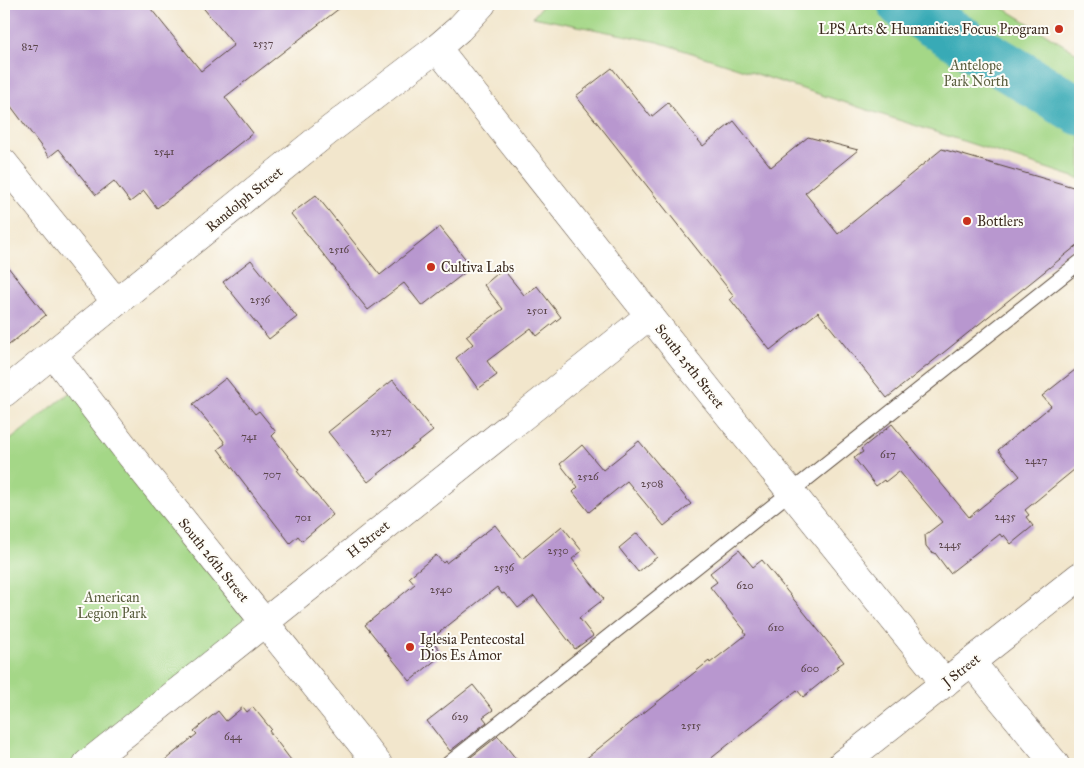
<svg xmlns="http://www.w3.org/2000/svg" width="1084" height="768" font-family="'IM FELL Great Primer',serif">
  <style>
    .green { fill: #a4d787; stroke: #708052 }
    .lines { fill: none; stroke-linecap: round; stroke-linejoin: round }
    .river { stroke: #39aab6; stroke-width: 49 }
    .building { fill: #b897cf }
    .service-casing { stroke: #564638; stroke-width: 16 }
    .minor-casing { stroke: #564638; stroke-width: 29 }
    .tertiary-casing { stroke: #564638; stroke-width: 29 }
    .secondary-casing { stroke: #564638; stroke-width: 29 }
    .service { stroke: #fff; stroke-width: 14 }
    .minor { stroke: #fff; stroke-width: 28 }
    .tertiary { stroke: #fff; stroke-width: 28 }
    .secondary { stroke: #fff; stroke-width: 28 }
    .poi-dot { fill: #c8321e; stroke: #fdfcf7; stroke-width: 2 }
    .labels { text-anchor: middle; stroke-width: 4; stroke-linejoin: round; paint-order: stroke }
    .number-label { font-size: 11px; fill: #5a454a }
    .poi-label { font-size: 14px; fill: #3b2a1e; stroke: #fdfcf7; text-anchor: start }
    .park-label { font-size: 14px; fill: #5a5e3e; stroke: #fdfcf7 }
    .street-label { font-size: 14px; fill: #3b2a1e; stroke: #fdfcf7 }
  </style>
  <rect width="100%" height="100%" fill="#fdfcf7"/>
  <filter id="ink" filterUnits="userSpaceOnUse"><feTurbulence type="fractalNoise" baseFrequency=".02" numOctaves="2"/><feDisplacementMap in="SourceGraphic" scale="10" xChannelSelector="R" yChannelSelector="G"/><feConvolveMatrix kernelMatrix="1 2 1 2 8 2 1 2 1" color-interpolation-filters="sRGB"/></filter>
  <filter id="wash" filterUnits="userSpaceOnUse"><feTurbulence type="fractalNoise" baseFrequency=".0096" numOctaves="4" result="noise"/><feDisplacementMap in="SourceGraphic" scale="20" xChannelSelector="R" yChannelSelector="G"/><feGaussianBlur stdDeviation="1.12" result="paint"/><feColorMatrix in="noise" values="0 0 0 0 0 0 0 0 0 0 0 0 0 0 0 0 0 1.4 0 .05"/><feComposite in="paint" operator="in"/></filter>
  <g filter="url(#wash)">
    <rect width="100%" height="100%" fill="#f2e6cc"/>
    <!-- green -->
    <path class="green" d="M544 4H997L1080 55V179L658 42 533 17Z
      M78 386 264 622 87 764H4V445Z"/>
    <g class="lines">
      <!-- river -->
      <path class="river" d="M902 4 1080 111"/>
    </g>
    <g id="blocks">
      <!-- building -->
      <path class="building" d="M4 4H147L201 71 234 45 200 4H345L225 97 253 133 157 208 144 191 130 202 114 181 96 195 59 149 49 157 4 97Z
        M612 68 651 117 668 103 703 146 734 121 771 167 808 137 858 150 805 193 838 234 942 149 1080 189V243L887 398 818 312 770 350 730 299 734 296 576 96Z
        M316 195 380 275 440 227 472 267 422 306 404 283 368 310 291 214Z
        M251 260 297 317 269 339 223 282Z
        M4 262 46 315 4 349Z
        M503 269 524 295 537 286 561 317 537 336 531 328 487 361 497 375 478 389 456 358 473 344 466 336 503 309 484 285Z
        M1080 366V465L1025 510 1029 515 1026 517 1033 526 1011 544 1004 535 1002 537 1000 534 950 573 935 553 931 552 926 546 925 535 942 522 899 471 885 482 884 480 876 486 854 458 863 452 861 449 892 424 969 517 1020 476 998 450 1051 406 1042 396Z
        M226 378 255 414 259 411 276 432 272 436 299 470 297 471 333 515 302 541 298 536 290 543 218 449 225 444 223 440 193 404Z
        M393 380 433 431 368 482 328 432Z
        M639 441 691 504 664 526 627 481 589 512 573 492 578 487 560 464 582 445 603 470Z
        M495 525 522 559 562 526 582 551 572 559 604 599 579 618 593 636 575 649 534 596 518 608 510 598H508L504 593 502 594 497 587 431 639 443 654 410 681 365 625 415 584 409 577 436 555 443 563 445 561 446 563Z
        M637 533 657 557 638 572 619 548Z
        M739 550 753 567 762 560 844 662 836 667 838 669 803 697 797 690 704 764H579L709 661 710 663 746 635 744 632 745 631 710 587 717 582 710 573Z
        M473 685 493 710 483 717 487 722 450 751 427 721Z
        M243 707 247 712 253 707 271 729 269 731 294 764H160L197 734 194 731 218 711 226 721Z
        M498 736 520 764H462Z"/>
    </g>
  </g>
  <g filter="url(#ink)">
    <use href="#blocks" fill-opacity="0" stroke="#564638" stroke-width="1"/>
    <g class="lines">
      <defs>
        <path id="service" d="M448 764 1080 262"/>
        <path id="minor" d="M437 48 715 398 945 683
          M4 163 116 302
          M53 354 132 457 378 764
          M971 662 1055 764
          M87 764 650 315"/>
        <path id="tertiary" d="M842 764 1080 576"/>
        <path id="secondary" d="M4 393 327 132 437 48 459 29 482 4"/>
      </defs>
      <!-- service casing -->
      <use href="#service" class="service-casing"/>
      <!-- minor casing -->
      <use href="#minor" class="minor-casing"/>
      <!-- tertiary casing -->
      <use href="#tertiary" class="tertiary-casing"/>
      <!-- secondary casing -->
      <use href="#secondary" class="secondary-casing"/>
      <!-- service -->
      <use href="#service" class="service"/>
      <!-- minor -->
      <use href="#minor" class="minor"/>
      <!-- tertiary -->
      <use href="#tertiary" class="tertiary"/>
      <!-- secondary -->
      <use href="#secondary" class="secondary"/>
    </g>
  </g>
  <!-- markers -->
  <g class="poi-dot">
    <circle cx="1059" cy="29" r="5"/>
    <circle cx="967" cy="221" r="5"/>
    <circle cx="431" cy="267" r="5"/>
    <circle cx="410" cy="647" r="5"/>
  </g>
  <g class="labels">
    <!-- number labels -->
    <g class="number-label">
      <text x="263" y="47">2537</text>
      <text x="30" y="50">827</text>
      <text x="164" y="155">2541</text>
      <text x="339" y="253">2516</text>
      <text x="260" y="303">2536</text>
      <text x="537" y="314">2501</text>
      <text x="381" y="435">2527</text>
      <text x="249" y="440">741</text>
      <text x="888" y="458">617</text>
      <text x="1036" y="464">2427</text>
      <text x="272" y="478">707</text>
      <text x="588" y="480">2526</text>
      <text x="652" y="487">2508</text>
      <text x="1005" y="520">2435</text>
      <text x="303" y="521">701</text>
      <text x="950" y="548">2445</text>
      <text x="558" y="554">2530</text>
      <text x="504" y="571">2536</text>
      <text x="745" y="589">620</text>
      <text x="441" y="593">2540</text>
      <text x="776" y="631">610</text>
      <text x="810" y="672">600</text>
      <text x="460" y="720">629</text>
      <text x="691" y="729">2515</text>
      <text x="233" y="740">644</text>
    </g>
    <!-- poi labels -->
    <g class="poi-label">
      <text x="1049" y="34" text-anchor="end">LPS Arts &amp; Humanities Focus Program</text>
      <text x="977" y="226">Bottlers</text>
      <text x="441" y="272">Cultiva Labs</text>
      <text x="420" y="644">Iglesia Pentecostal<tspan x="420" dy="16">Dios Es Amor</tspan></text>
    </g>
    <!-- park labels -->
    <g class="park-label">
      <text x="976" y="70">Antelope<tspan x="976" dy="16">Park North</tspan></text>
      <text x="112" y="602">American<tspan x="112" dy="16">Legion Park</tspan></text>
    </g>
    <!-- street labels -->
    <g class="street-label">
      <text transform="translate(244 199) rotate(-39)" y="5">Randolph Street</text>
      <text transform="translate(690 366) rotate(52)" y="5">South 25th Street</text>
      <text transform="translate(368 539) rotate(-39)" y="5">H Street</text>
      <text transform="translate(214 560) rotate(51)" y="5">South 26th Street</text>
      <text transform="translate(961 670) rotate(-38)" y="5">J Street</text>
    </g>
  </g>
  <!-- margin -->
  <rect width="1084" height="768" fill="none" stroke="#fdfcf7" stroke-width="20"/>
</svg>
